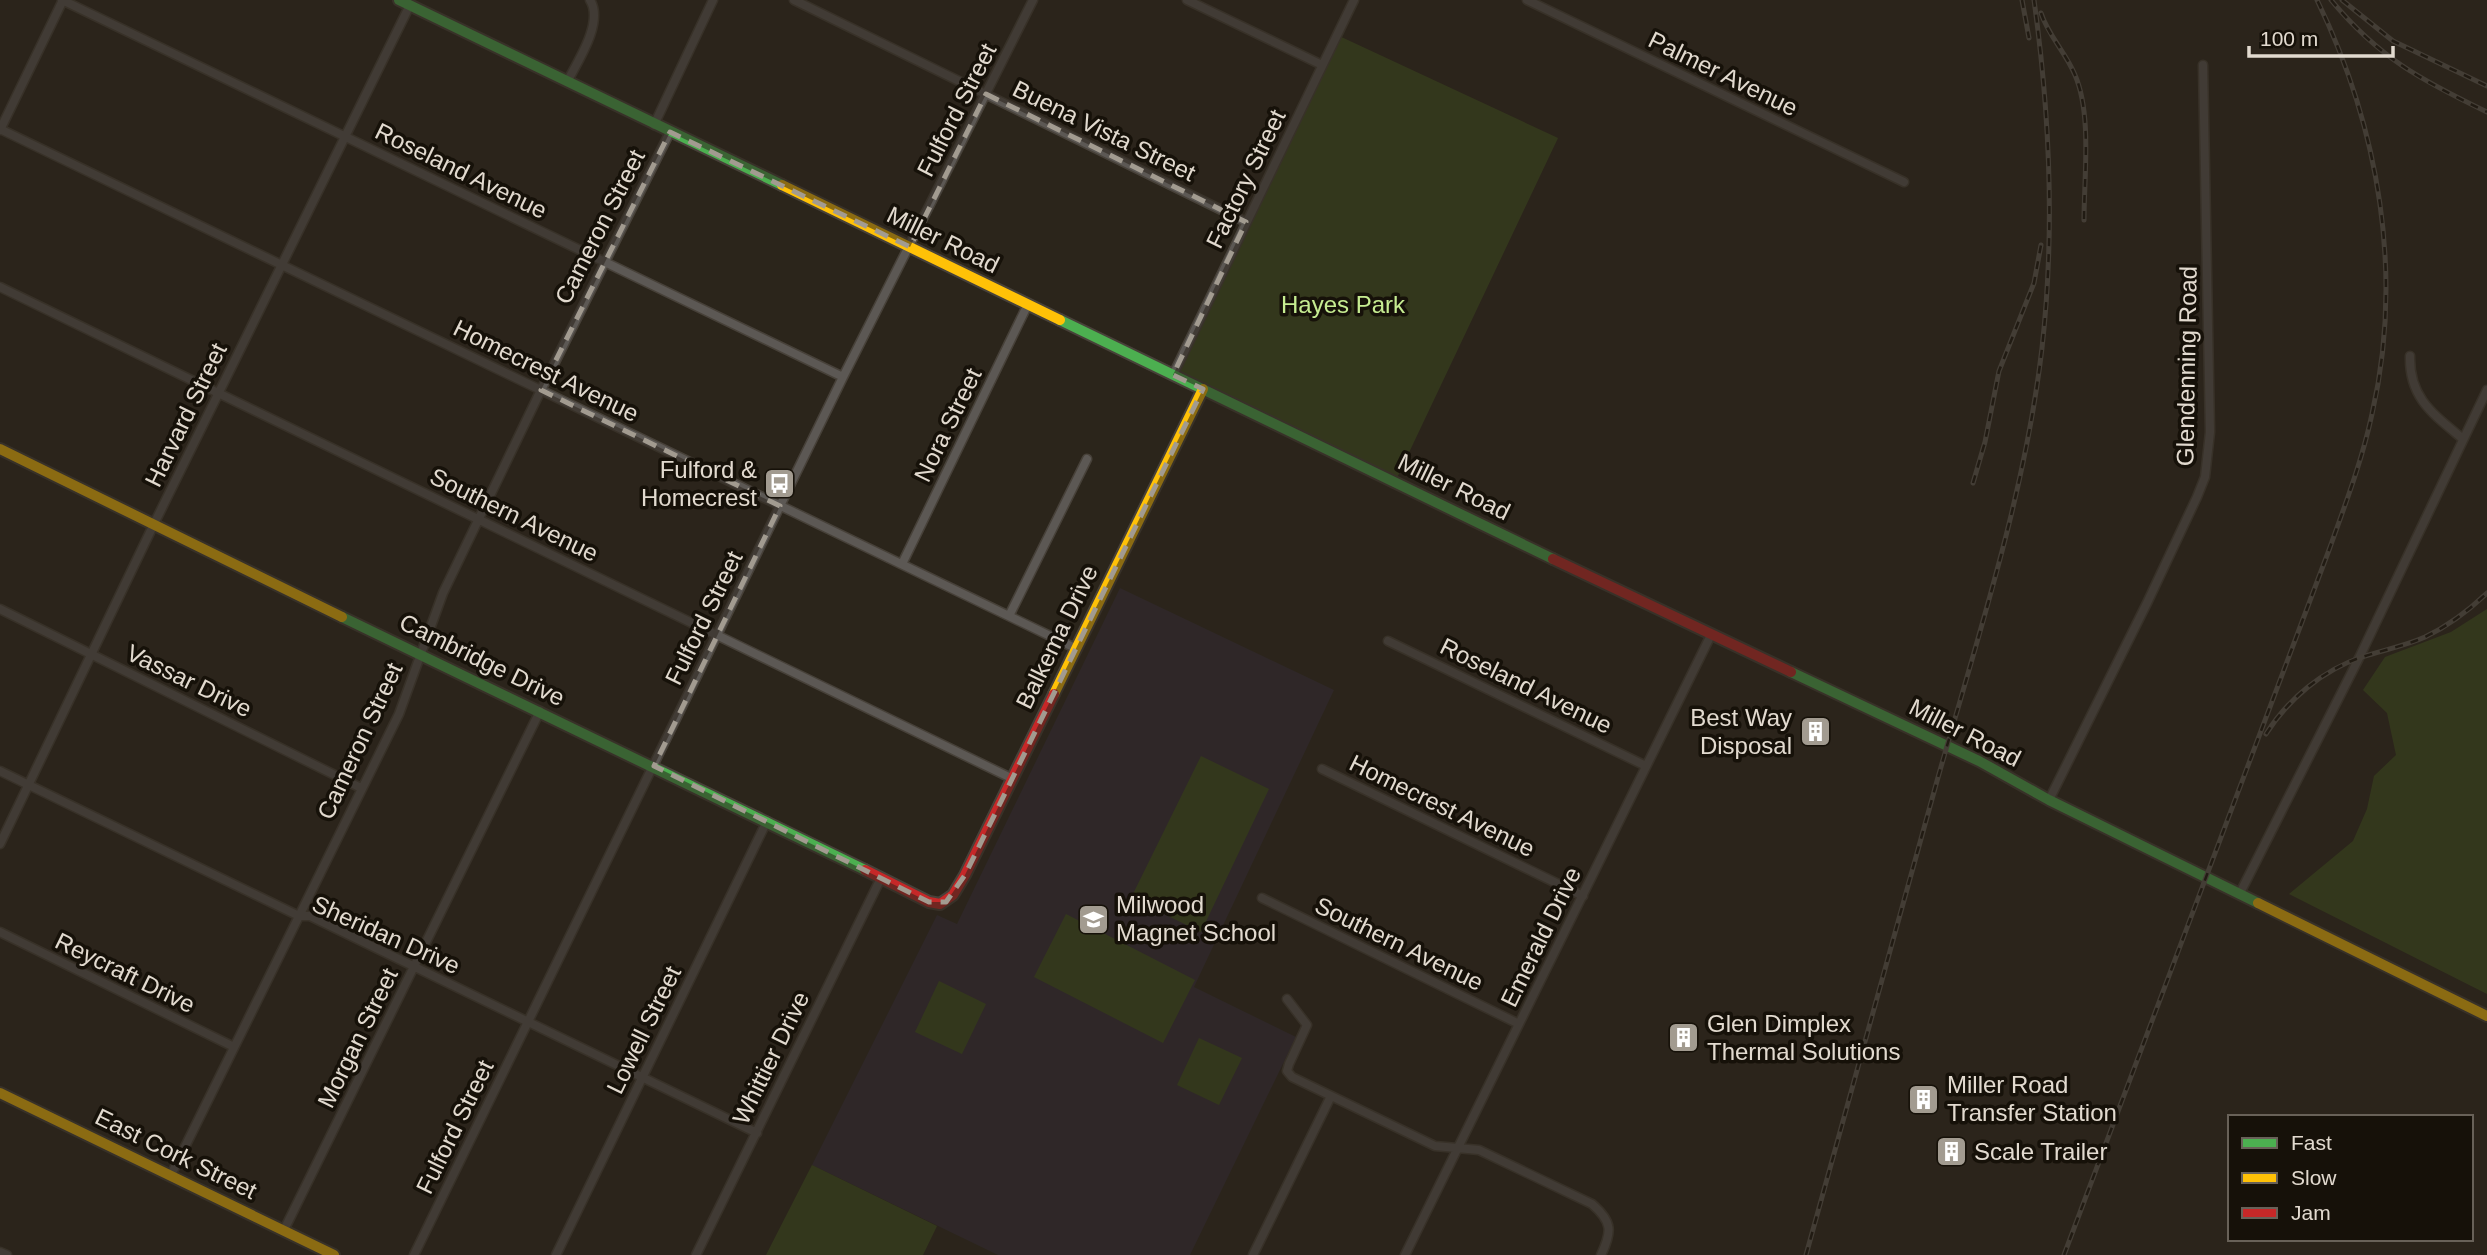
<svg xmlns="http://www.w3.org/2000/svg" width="2487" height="1255" font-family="Helvetica,sans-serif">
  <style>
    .education { fill: #332b38 }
    .green { fill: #3d4f1e }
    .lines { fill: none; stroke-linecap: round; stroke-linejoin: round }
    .street-casing { stroke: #474139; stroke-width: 11 }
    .fast-casing { stroke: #474139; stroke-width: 14 }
    .slow-casing { stroke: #474139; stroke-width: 14 }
    .jam-casing { stroke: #474139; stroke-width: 14 }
    .street { stroke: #5c5854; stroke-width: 8 }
    .fast { stroke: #4caf50; stroke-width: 10 }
    .slow { stroke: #ffc107; stroke-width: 10 }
    .jam { stroke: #c62828; stroke-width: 10 }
    .rail-casing { stroke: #615c56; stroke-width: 5 }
    .rail { stroke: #161109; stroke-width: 2.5; stroke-dasharray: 8; stroke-linecap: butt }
    .marked { fill: none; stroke: #a29b90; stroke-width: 5; stroke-dasharray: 14 9; stroke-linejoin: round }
    .labels { text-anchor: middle; stroke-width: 7; stroke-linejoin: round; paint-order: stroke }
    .street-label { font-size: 24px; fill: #e2dacf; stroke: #161109 }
    .park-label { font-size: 24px; fill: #c6ec91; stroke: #161109 }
    .poi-label { font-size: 24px; fill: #e2dacf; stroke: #161109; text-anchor: start }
  </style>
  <rect width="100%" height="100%" fill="#2b251b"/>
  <!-- education -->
  <path class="education" d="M1120 588 1334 690 1194 987 1296 1037 1190 1255H998L812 1165 937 915 957 924Z"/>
  <!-- green -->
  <path class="green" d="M1337 35 1558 138 1395 482 1173 375Z
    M2487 609V994L2289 894 2353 841 2367 809 2374 776 2396 755 2387 713 2363 690 2385 657 2451 632Z
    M1201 756 1269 789 1201 932 1131 898Z
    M1066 914 1195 980 1163 1043 1034 977Z
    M939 981 986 1004 962 1054 915 1032Z
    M1199 1038 1242 1058 1219 1105 1177 1085Z
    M812 1165 937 1226 923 1255H766Z"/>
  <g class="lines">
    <defs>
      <path id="street" d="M62 0 843 377
        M794 0 1246 222
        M1187 0 1322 65
        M1527 0 1904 182
        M567 82C578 61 604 22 590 0
        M654 125 713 0
        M0 129 1075 648
        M0 130 63 0
        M0 287 1011 778
        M2410 356C2409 398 2433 414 2463 439
        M1173 375 1354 0
        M902 564 1028 304
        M0 609 361 788
        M1009 616 1087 459
        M1388 641 1646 766
        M1322 769 1583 896
        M0 771 299 916H310L757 1133
        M2049 800 2147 603 2197 497 2205 477 2210 432 2203 65
        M0 844 153 526 410 5
        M2240 893 2359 658 2487 390
        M1262 898 1519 1024
        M0 932 234 1047
        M1287 999 1307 1025 1289 1064 1287 1071 1292 1077 1435 1146 1479 1150 1592 1204C1613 1222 1612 1232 1601 1255
        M171 1175 399 714 443 593 541 390 670 132
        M284 1230 540 711
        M0 1252 7 1255
        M414 1255 843 377 1033 0
        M556 1255 767 821
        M696 1255 881 878
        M1253 1255 1331 1096
        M1405 1255 1711 635"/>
      <path id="fast" d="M399 0 782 185
        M1060 320 1553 559
        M342 617 865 870
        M1791 672 1979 761 2049 800 2258 903"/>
      <path id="slow" d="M782 185 1060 320
        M0 449 342 617
        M1054 694 1203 389
        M2258 903 2487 1016
        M0 1093 334 1255"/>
      <path id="jam" d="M1553 559 1791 672
        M865 870 929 902 940 904 953 895 965 875 1054 694"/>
    </defs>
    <!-- street casing -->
    <use href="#street" class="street-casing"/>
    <!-- fast casing -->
    <use href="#fast" class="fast-casing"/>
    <!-- slow casing -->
    <use href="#slow" class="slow-casing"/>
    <!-- jam casing -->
    <use href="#jam" class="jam-casing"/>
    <!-- street -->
    <use href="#street" class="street"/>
    <!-- fast -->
    <use href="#fast" class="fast"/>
    <!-- slow -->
    <use href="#slow" class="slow"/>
    <!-- jam -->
    <use href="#jam" class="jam"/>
    <defs>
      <path id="rail" d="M2022 0 2029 38
        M2331 0C2379 58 2421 80 2487 112
        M2342 0 2393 41 2487 86
        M2041 13C2048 35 2066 53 2075 75 2092 114 2084 177 2084 220
        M1973 483 1985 442 1999 371 2034 283 2041 245
        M2266 734C2288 699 2323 670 2362 657 2383 650 2405 646 2425 637 2448 626 2468 611 2487 593
        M1806 1255C1850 1097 1893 939 1937 781 1977 639 2025 495 2042 348 2055 232 2050 115 2034 0
        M2064 1255 2329 550C2345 505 2362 461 2372 414 2404 274 2379 128 2317 0"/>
    </defs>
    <!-- rail casing -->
    <use href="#rail" class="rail-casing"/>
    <!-- rail -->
    <use href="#rail" class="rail"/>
  </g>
  <!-- marked area -->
  <path d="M0 0H2487V1255H0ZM986 94 1246 222 1173 375 1203 389 965 875 946 902H929L654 766 780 506 541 390 670 132 910 247Z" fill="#2b251b" fill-opacity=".55" fill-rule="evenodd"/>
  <path class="marked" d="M986 94 1246 222 1173 375 1203 389 965 875 946 902H929L654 766 780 506 541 390 670 132 910 247Z"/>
  <!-- icons -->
  <defs>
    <symbol id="bus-square" viewBox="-11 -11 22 22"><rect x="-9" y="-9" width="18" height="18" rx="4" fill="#a29b90" stroke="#161109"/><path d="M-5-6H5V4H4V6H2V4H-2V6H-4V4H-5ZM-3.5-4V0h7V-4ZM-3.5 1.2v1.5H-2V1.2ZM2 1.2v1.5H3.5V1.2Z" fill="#fff"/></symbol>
    <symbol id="building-square" viewBox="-11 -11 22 22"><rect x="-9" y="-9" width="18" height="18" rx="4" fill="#a29b90" stroke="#161109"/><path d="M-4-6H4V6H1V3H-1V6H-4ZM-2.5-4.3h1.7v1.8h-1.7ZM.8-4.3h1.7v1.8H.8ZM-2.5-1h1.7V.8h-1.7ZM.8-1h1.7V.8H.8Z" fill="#fff"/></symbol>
    <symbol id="school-square" viewBox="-11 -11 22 22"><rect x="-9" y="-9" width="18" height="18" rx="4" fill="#a29b90" stroke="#161109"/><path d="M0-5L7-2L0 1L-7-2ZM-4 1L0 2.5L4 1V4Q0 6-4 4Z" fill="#fff"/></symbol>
  </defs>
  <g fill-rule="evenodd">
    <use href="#bus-square" x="762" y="466" width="35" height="35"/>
    <use href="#building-square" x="1798" y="714" width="35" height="35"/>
    <use href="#school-square" x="1076" y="902" width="35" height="35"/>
    <use href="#building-square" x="1666" y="1020" width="35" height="35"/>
    <use href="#building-square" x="1906" y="1082" width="35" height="35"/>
    <use href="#building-square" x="1934" y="1134" width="35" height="35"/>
  </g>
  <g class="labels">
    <!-- street labels -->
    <g class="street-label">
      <text transform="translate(1723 74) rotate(26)" y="8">Palmer Avenue</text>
      <text transform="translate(957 110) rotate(-63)" y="8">Fulford Street</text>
      <text transform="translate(1104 131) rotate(26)" y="8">Buena Vista Street</text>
      <text transform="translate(461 171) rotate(26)" y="8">Roseland Avenue</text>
      <text transform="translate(1246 179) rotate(-64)" y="8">Factory Street</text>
      <text transform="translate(600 227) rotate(-63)" y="8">Cameron Street</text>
      <text transform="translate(943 240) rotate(26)" y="8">Miller Road</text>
      <text transform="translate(2187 366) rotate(-89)" y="8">Glendenning Road</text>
      <text transform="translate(546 371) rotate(26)" y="8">Homecrest Avenue</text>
      <text transform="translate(186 415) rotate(-64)" y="8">Harvard Street</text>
      <text transform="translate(948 425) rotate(-64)" y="8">Nora Street</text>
      <text transform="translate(1454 487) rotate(26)" y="8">Miller Road</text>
      <text transform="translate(514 515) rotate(26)" y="8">Southern Avenue</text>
      <text transform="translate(704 618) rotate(-64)" y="8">Fulford Street</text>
      <text transform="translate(1057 637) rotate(-64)" y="8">Balkema Drive</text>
      <text transform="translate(482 660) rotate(26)" y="8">Cambridge Drive</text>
      <text transform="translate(189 681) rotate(26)" y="8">Vassar Drive</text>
      <text transform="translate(1526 686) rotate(26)" y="8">Roseland Avenue</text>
      <text transform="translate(1965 733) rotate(27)" y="8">Miller Road</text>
      <text transform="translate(360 741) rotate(-65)" y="8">Cameron Street</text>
      <text transform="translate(1442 806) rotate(26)" y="8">Homecrest Avenue</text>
      <text transform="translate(386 935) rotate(24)" y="8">Sheridan Drive</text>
      <text transform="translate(1541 937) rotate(-64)" y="8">Emerald Drive</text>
      <text transform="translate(1399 944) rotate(26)" y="8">Southern Avenue</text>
      <text transform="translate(125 973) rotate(26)" y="8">Reycraft Drive</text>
      <text transform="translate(644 1030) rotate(-64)" y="8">Lowell Street</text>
      <text transform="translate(358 1038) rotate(-64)" y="8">Morgan Street</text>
      <text transform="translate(771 1058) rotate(-64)" y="8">Whittier Drive</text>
      <text transform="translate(455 1127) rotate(-64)" y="8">Fulford Street</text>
      <text transform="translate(176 1154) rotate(26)" y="8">East Cork Street</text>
    </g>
    <!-- park labels -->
    <g class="park-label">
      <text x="1343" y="313">Hayes Park</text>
    </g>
    <!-- poi labels -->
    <g class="poi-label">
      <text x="757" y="478" text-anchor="end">Fulford &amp;<tspan x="757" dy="28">Homecrest</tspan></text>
      <text x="1792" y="726" text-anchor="end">Best Way<tspan x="1792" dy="28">Disposal</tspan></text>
      <text x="1116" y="913">Milwood<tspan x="1116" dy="28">Magnet School</tspan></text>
      <text x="1707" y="1032">Glen Dimplex<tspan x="1707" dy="28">Thermal Solutions</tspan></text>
      <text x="1947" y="1093">Miller Road<tspan x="1947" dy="28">Transfer Station</tspan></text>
      <text x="1974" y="1160">Scale Trailer</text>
    </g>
  </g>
  <!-- legend -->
  <rect x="2228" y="1115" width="245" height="126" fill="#161109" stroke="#686158" stroke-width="2"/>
  <rect x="2242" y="1138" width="35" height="10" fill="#4caf50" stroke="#686158" stroke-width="2"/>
  <text x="2291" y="1150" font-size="21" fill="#e2dacf">Fast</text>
  <rect x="2242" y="1173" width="35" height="10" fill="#ffc107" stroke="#686158" stroke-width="2"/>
  <text x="2291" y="1185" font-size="21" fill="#e2dacf">Slow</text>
  <rect x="2242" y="1208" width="35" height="10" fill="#c62828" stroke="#686158" stroke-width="2"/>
  <text x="2291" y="1220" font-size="21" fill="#e2dacf">Jam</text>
  <!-- scale -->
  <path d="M2249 46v10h144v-10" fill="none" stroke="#e2dacf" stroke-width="3.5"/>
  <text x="2260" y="46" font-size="21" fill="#e2dacf" stroke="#161109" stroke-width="5" paint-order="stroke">100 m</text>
</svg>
